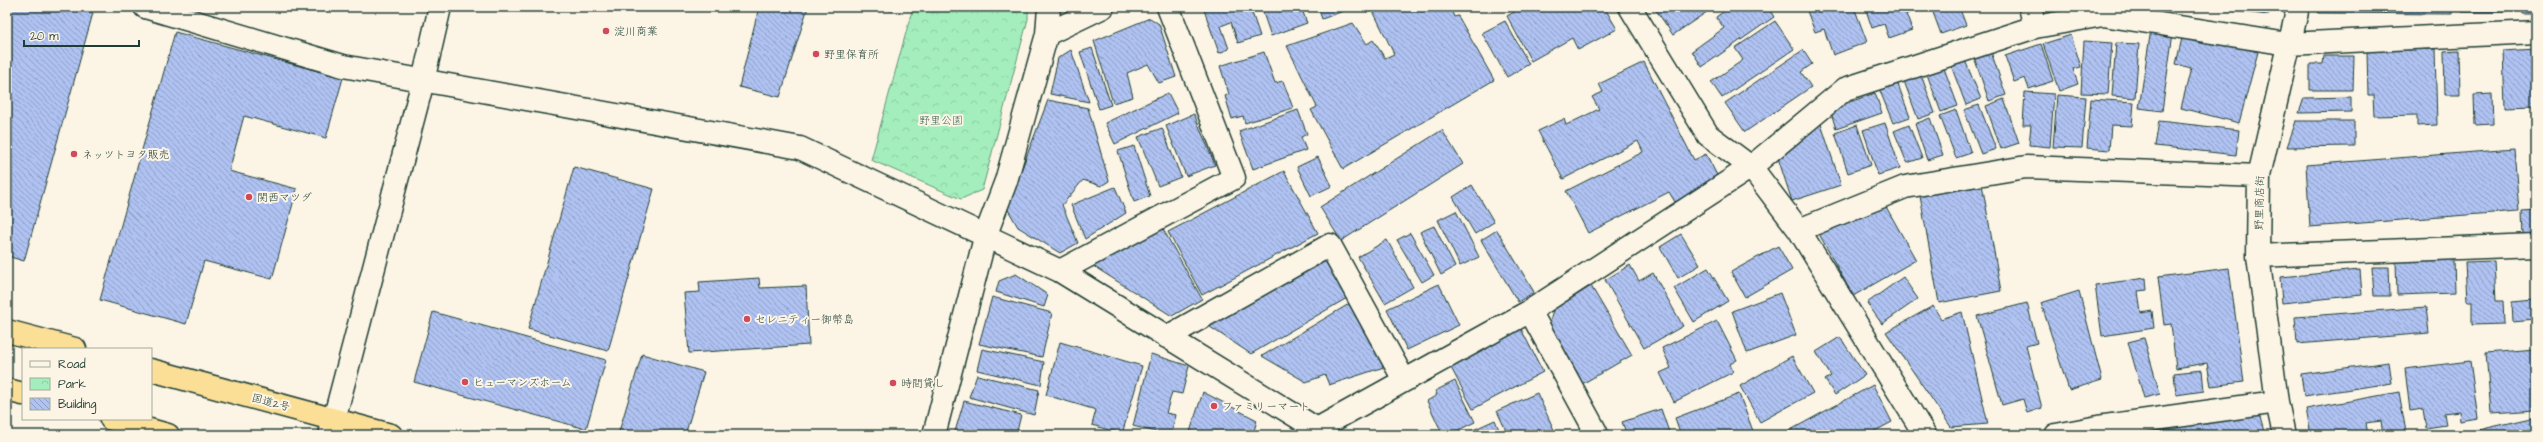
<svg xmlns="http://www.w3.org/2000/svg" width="2543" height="442" font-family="'Architects Daughter','Klee One',sans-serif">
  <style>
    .park { fill: url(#park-crowns); stroke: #629678 }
    .building { fill: url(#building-back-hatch); stroke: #1f3d34 }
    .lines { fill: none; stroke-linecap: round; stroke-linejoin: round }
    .street-casing { stroke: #1f3d34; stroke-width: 25 }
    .secondary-casing { stroke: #1f3d34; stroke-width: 25 }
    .highway-casing { stroke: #1f3d34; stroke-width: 25 }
    .street { stroke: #fcf5e5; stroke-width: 22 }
    .secondary { stroke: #fcf5e5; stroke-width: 22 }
    .highway { stroke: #fbdf96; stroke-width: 22 }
    .poi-dot { fill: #d1495b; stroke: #fcf5e5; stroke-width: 1.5 }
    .labels { text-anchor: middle; stroke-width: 4; stroke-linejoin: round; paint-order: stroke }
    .poi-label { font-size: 11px; fill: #1f3d34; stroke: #fcf5e5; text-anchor: start }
    .park-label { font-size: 11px; fill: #3a604f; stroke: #fcf5e5 }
    .street-label { font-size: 11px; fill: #1f3d34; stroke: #fcf5e5 }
  </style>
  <defs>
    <pattern id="park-crowns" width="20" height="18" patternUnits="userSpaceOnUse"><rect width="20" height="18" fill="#a4eebd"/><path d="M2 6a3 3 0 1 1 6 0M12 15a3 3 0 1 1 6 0" fill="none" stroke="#8dcda3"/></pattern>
    <pattern id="building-back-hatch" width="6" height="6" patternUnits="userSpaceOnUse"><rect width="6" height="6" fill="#afc2f1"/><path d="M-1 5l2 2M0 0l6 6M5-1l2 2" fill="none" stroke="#8e9fc4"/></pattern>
  </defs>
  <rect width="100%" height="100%" fill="#fcf5e5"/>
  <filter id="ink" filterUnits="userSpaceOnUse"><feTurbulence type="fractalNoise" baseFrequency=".025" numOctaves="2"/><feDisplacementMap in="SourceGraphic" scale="8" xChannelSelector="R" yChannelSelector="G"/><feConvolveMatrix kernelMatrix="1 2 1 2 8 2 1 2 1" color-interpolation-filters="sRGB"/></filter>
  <g filter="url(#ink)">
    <!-- park -->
    <path class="park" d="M913 7H1028V19L982 190 961 199 871 160Z"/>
    <!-- building -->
    <path class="building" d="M7 7H70L93 13 24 261 7 256Z
      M759 7H808L780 97 739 87Z
      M871 7H893V11Z
      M1203 7H1250L1260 36 1238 43 1231 22 1221 26 1229 49 1219 53Z
      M1261 7H1301L1307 23 1271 36Z
      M1318 7H1354L1322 19Z
      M1384 7H1450L1454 17 1458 16 1494 80 1343 169 1311 110 1317 107 1287 46 1353 23 1367 44 1373 40 1385 58 1394 54 1373 11Z
      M1523 7H1604L1617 29 1578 50 1572 38 1531 61 1507 16Z
      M1660 7H1714L1673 35 1656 10Z
      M1730 7H1768L1774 17 1702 67 1692 51 1724 28 1716 17Z
      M1817 7H1854L1867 42 1833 55 1824 29 1815 32 1807 11Z
      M1865 7H1916L1917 10 1906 14 1912 30 1889 38 1884 24 1872 28Z
      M1931 7H1959L1966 25 1941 34Z
      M2225 7H2269L2268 15 2225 10Z
      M2320 7H2452V14L2318 13Z
      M2460 7H2507V12H2461Z
      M2522 7H2536V14H2522Z
      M1150 18 1159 24 1176 77 1159 83 1148 64 1127 73 1133 97 1113 103 1094 41Z
      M1505 21 1529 64 1507 77 1482 33Z
      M1775 21 1794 49 1722 98 1711 82 1743 60 1735 48Z
      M2151 29 2173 33 2162 111 2139 108Z
      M175 32 343 78 326 138 244 116 229 171 297 189 272 279 204 261 186 324 100 300Z
      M2071 35 2081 67 2073 69 2078 84 2059 91 2043 44Z
      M2182 38 2204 44 2205 38 2258 52 2239 123 2181 108 2191 68 2176 64Z
      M2084 41 2112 43 2108 94 2081 93Z
      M2116 43 2139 44 2135 98 2112 96Z
      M2041 44 2053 81 2029 89 2025 78 2014 82 2005 56Z
      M1092 48 1111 105 1099 109 1080 52Z
      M2435 49 2437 125 2417 126V115L2374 116 2373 95H2368L2367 51Z
      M2536 49V106L2505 107 2503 51Z
      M1071 50 1089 102 1050 94 1058 58Z
      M1803 50 1812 64 1801 72 1811 87 1745 132 1725 103Z
      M2459 50 2460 95H2445L2444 51Z
      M1264 52 1275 83 1283 81 1293 108 1245 123 1243 116 1232 119 1225 96 1229 94 1220 66Z
      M1991 52 2006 95 1989 101 1974 57Z
      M2324 56H2354L2353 90H2310V64H2323Z
      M1964 58 1981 99 1966 105 1950 63Z
      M1644 62 1694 160 1706 154 1719 179 1675 202 1669 192 1588 233 1566 191 1643 152 1638 141 1563 179 1538 131 1564 119 1566 125 1599 109 1592 97 1603 92 1599 84Z
      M1942 63 1958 106 1941 112 1925 69Z
      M1921 75 1935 113 1918 119 1904 81Z
      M1896 79 1910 117 1893 123 1878 86Z
      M2025 92 2054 94 2050 147 2029 145 2031 125H2023Z
      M1168 93 1178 113 1115 144 1105 123Z
      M1875 93 1882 113 1836 129 1830 109Z
      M2492 94 2493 124 2475 125 2474 95Z
      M2057 95 2086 97 2082 148 2053 147Z
      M2351 97V112L2299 113 2304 98Z
      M2004 99 2019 143 2001 149 1986 106Z
      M2091 99 2134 102 2132 126 2111 125 2109 150 2087 148Z
      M1048 100 1088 108 1109 181 1101 186 1083 180 1062 205 1078 243 1060 253 1018 227 1007 208Z
      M1979 105 1996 149 1981 154 1964 110Z
      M1298 110 1307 134 1301 137 1306 150 1253 169 1239 131Z
      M1956 110 1971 153 1956 158 1940 116Z
      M1194 114 1215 165 1186 176 1166 126Z
      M1930 118 1943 155 1927 160 1915 124Z
      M2159 121 2239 130 2236 155 2155 146Z
      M2296 121H2354V146L2287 147Z
      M1885 123 1900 168 1878 175 1863 130Z
      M1821 124 1841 185 1792 201 1777 155 1792 141 1811 133 1809 128Z
      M1857 125 1871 165 1848 173 1835 133Z
      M1909 125 1922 158 1907 163 1894 131Z
      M1162 128 1181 177 1158 186 1138 137Z
      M1442 130 1463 164 1341 241 1320 207Z
      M1134 146 1150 196 1134 202 1118 151Z
      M2514 149 2519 211 2310 227 2306 165Z
      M1318 157 1332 186 1311 196 1297 167Z
      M574 167 654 189 608 351 528 329Z
      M1284 171 1318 233 1202 295 1168 232Z
      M1982 184 2001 291 1939 303 1920 196Z
      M1472 185 1494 222 1475 234 1453 197Z
      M1115 187 1126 213 1085 239 1071 205Z
      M1885 205 1916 260 1853 296 1818 232Z
      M2536 210V236L2523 237 2522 211Z
      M1456 211 1479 257 1460 266 1438 220Z
      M1434 226 1455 267 1441 275 1420 232Z
      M1163 229 1202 299 1172 316 1090 264Z
      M1497 230 1534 292 1518 302 1481 240Z
      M1410 233 1434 275 1422 282 1397 240Z
      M1681 234 1700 265 1678 278 1660 247Z
      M1387 240 1413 287 1385 303 1358 257Z
      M1778 246 1792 270 1745 297 1731 272Z
      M1324 257 1347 298 1251 354 1204 323Z
      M2454 259 2455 293 2397 295 2396 261Z
      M2494 261 2496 301H2503L2504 324 2472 325V301H2467L2465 262Z
      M1630 265 1639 281 1653 273 1683 326 1644 348 1605 280Z
      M2372 267H2389L2390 296H2374Z
      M1708 268 1728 301 1694 322 1674 288Z
      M2229 268 2244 382 2211 386 2207 363 2176 368 2171 324 2164 325 2158 277Z
      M2360 270 2362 295 2282 303 2280 277Z
      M1016 274 1048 295 1044 307 996 292 999 281Z
      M1903 277 1918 299 1882 324 1867 303Z
      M759 278 760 288 806 286 809 345 689 353 684 293 700 292 699 282Z
      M2146 278 2147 290 2138 291 2141 313 2152 311 2154 328 2102 336 2095 285Z
      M1439 284 1459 325 1407 350 1387 309Z
      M1591 286 1632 355 1582 384 1549 326 1553 310Z
      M2079 291 2102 380 2069 390 2041 303Z
      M1780 293 1796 335 1747 353 1732 311Z
      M992 297 1052 313 1042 357 979 344Z
      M2534 300 2535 320 2513 322 2512 302Z
      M2027 303 2037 343 2026 346 2042 408 2027 413 2023 399 2002 405 1977 316Z
      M1349 304 1384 367 1329 385 1325 375 1306 382 1262 356Z
      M1933 306 1941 319 1962 312 1988 424 1951 427 1886 332Z
      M2426 307 2429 333 2297 344 2295 317Z
      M433 312 606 360 586 429 414 382Z
      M1717 321 1737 360 1730 364 1733 372 1674 402 1660 373 1671 368 1662 348Z
      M1520 327 1543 372 1473 409 1449 364Z
      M1840 337 1865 375 1835 395 1825 380 1831 376 1816 352Z
      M2144 338 2160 394 2144 398 2128 342Z
      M1060 342 1142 366 1122 434 1092 425 1096 410 1046 395Z
      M982 349 1044 362 1041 385 977 370Z
      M2536 349V410L2491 413 2486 353Z
      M642 354 704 372 685 435H618Z
      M1151 354 1189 366 1182 394 1172 392 1166 413 1176 415 1171 435H1156V432L1133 426Z
      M1792 356 1813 393 1760 422 1740 386Z
      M2470 361 2478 418 2460 421 2459 411 2444 413 2446 425 2426 428 2423 409 2410 411 2405 369Z
      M2389 362 2392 383 2304 396 2301 374Z
      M2202 370 2204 391 2176 395 2174 373Z
      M977 375 1039 390 1034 415 969 397Z
      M1455 381 1475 422 1448 435H1443L1427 401 1437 395 1435 391Z
      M1873 385 1892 422 1867 435H1786L1785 433Z
      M1203 392 1257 420 1253 435H1189Z
      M2399 392 2406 432 2383 435 2381 421 2366 423 2368 435H2311L2306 409Z
      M1537 393 1555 432 1549 435H1508L1497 411Z
      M1739 394 1753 431 1744 435H1681L1675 418Z
      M964 401 1021 415 1016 435H954Z
      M1661 409 1670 435H1627L1622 422Z
      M2259 414 2265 435H2153L2152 432Z
      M2536 417V435H2456Z
      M1495 420 1501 435H1462Z"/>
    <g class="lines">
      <defs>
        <path id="street" d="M145 7 343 66 800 148 1060 271 1317 429 1320 435
          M1630 7 1708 135 1751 167 1799 230 1925 435
          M2030 7 2035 27
          M1047 34 1103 7
          M1799 230 1905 187 2026 167 2259 176
          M2258 256 2536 245
          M1060 271 1234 178 1168 7
          M1530 311 1596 432 1590 435
          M1167 337 1330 245 1404 380
          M1317 429 1530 311 1751 167 1845 89 2035 27 2103 15 2288 44 2536 32
          M934 435 986 234 1006 181 1047 34 1049 7
          M2056 435 2098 427 2277 402
          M2284 435 2277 402 2258 256 2259 176 2298 7"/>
        <path id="secondary" d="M330 435 423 81 440 7"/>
        <path id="highway" d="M7 331 75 349
          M151 370 391 435
          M7 390 23 394
          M111 419 168 435"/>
      </defs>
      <!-- street casing -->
      <use href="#street" class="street-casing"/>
      <!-- secondary casing -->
      <use href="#secondary" class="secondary-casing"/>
      <!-- highway casing -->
      <use href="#highway" class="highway-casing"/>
      <!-- street -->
      <use href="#street" class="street"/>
      <!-- secondary -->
      <use href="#secondary" class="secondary"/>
      <!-- highway -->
      <use href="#highway" class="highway"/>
    </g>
  </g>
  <!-- markers -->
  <g class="poi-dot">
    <circle cx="606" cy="31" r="4"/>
    <circle cx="816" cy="54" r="4"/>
    <circle cx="74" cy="154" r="4"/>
    <circle cx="249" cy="197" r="4"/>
    <circle cx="747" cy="319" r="4"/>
    <circle cx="465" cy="382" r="4"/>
    <circle cx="893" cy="383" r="4"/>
    <circle cx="1214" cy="406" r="4"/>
  </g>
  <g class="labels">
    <!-- poi labels -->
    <g class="poi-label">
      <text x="614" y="35">淀川商業</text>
      <text x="824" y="58">野里保育所</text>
      <text x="82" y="158">ネッツトヨタ販売</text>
      <text x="257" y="201">関西マツダ</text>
      <text x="755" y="323">セレニティー御幣島</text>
      <text x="473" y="386">ヒューマンズホーム</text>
      <text x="901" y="387">時間貸し</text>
      <text x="1222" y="410">ファミリーマート</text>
    </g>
    <!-- park labels -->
    <g class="park-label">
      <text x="941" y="124">野里公園</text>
    </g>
    <!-- street labels -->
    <g class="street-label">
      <text transform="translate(2259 203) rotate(-89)" y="4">野里商店街</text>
      <text transform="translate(271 402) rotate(15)" y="4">国道2号</text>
    </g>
  </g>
  <!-- margin -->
  <rect width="2543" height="442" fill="none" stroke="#fcf5e5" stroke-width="24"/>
  <rect x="12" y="12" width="2519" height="418" fill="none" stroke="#1f3d34" stroke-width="1.5" filter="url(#ink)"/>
  <!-- legend -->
  <rect x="22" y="348" width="130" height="72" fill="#fcf5e5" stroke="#a4ab9e"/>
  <rect x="30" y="361" width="20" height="6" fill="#fcf5e5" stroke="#a4ab9e"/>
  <text x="58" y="368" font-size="12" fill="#1f3d34">Road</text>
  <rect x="30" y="378" width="20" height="12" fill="url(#park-crowns)" stroke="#a4ab9e"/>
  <text x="58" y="388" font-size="12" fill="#1f3d34">Park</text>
  <rect x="30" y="398" width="20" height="12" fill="url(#building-back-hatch)" stroke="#a4ab9e"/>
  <text x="58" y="408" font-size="12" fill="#1f3d34">Building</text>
  <!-- scale -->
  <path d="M24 40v6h115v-6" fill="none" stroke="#1f3d34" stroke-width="2"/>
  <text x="30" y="40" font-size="12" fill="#1f3d34" stroke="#fcf5e5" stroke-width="3" paint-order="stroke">20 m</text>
</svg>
